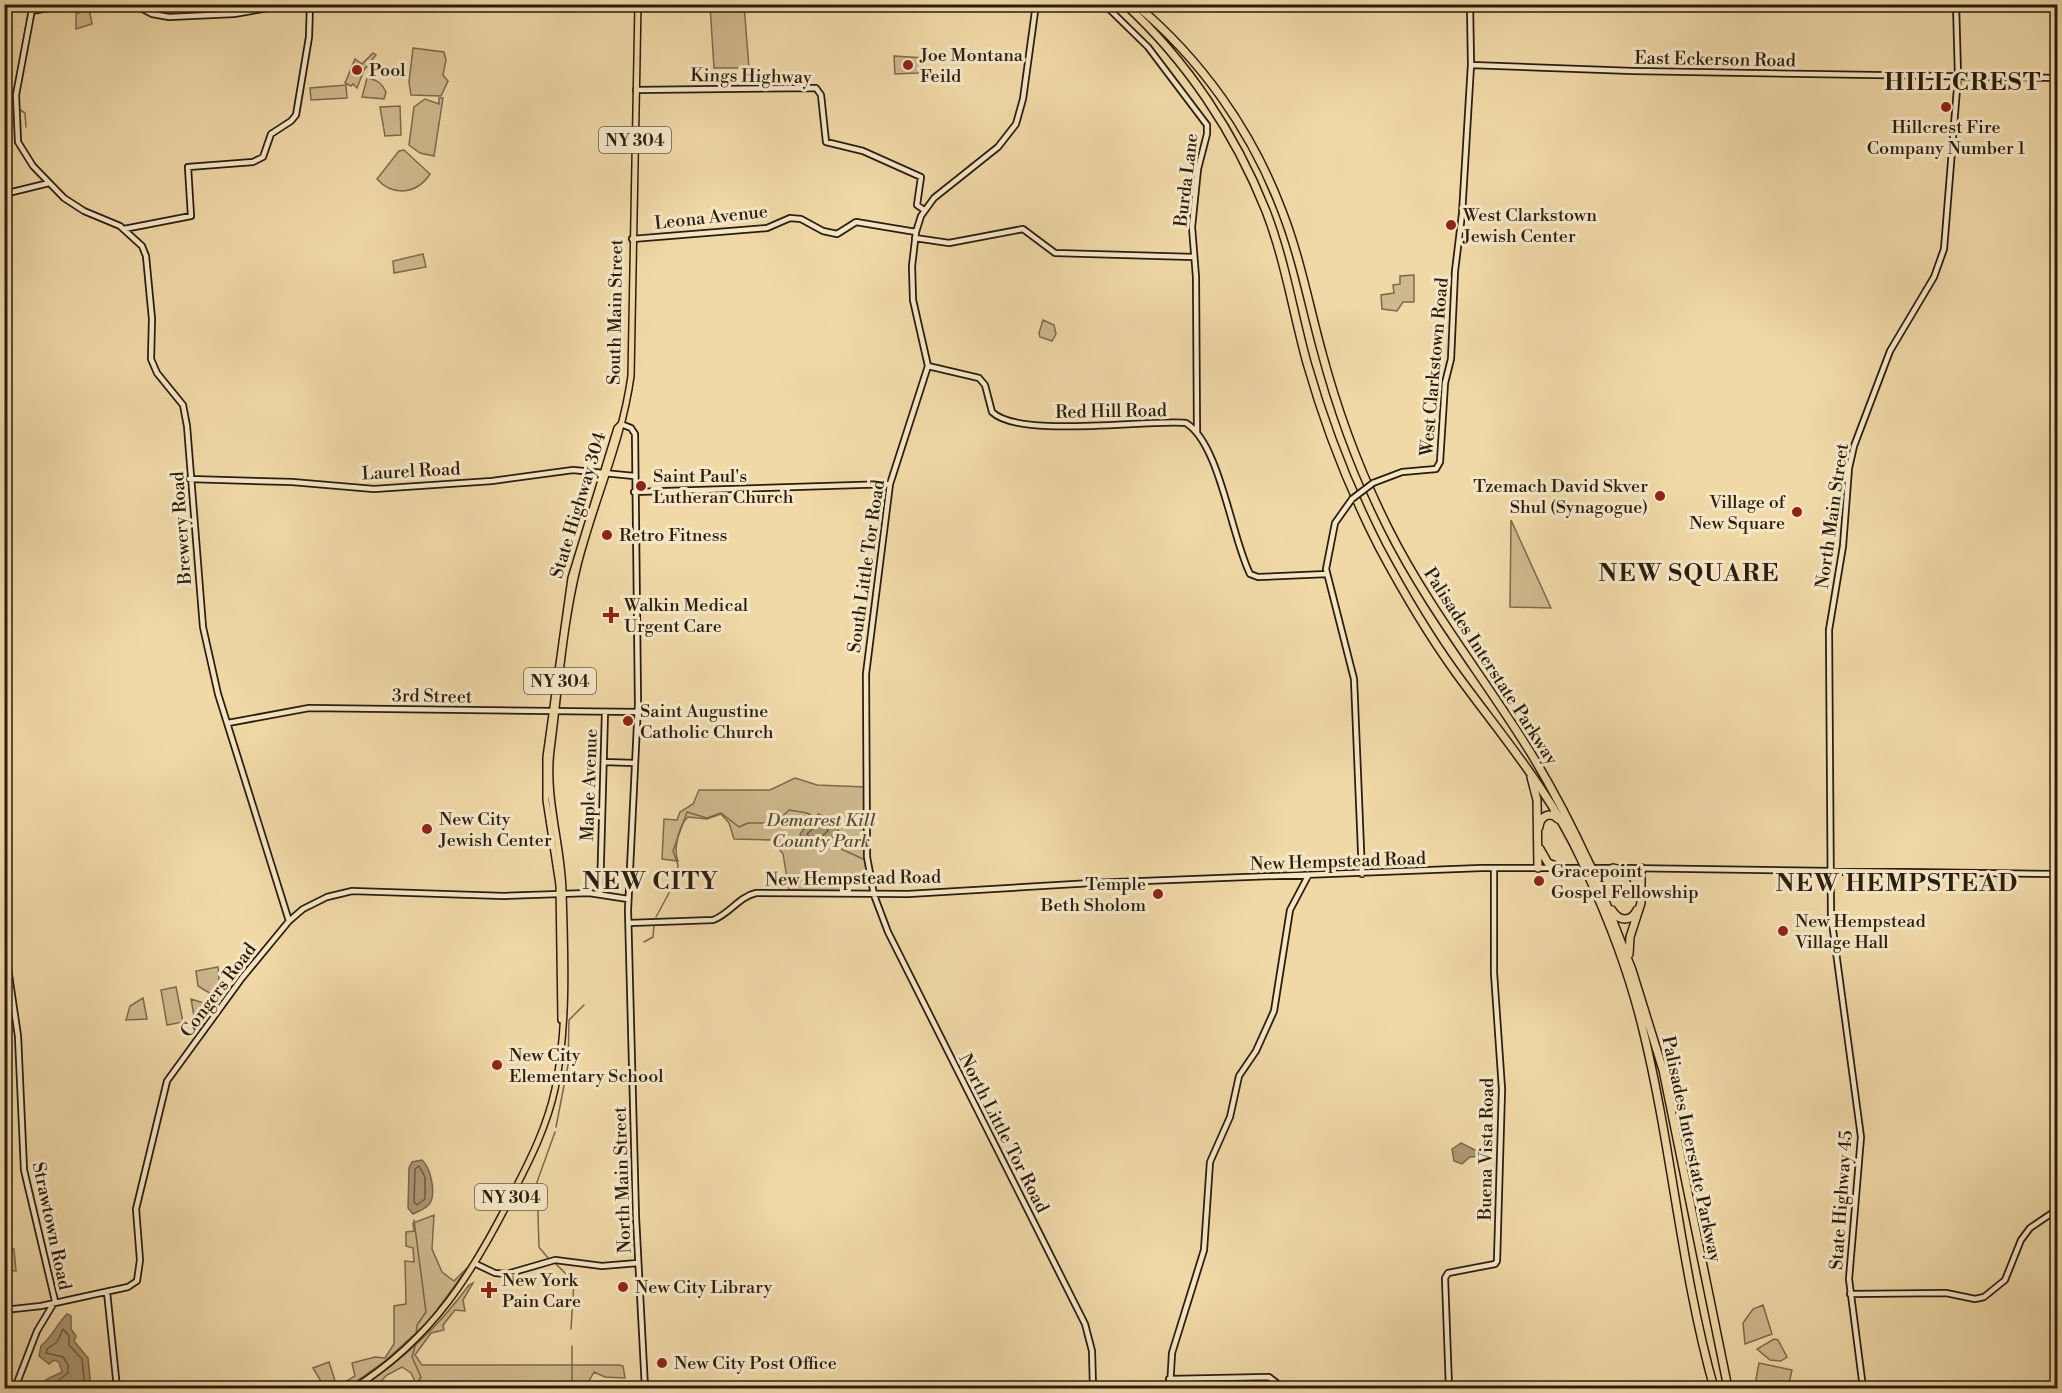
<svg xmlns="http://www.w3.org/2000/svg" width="2062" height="1393" font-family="'Libre Bodoni',serif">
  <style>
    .green { fill: #ceb88d; stroke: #7c6a4e; stroke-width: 1.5 }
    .water { fill: #ad9873; stroke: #79674b; stroke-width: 1.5 }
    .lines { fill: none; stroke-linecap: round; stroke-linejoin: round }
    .shore { stroke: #6c5a40; stroke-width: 1.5 }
    .stream { stroke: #79674b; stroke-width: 1.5 }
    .secondary-casing { stroke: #2a1d0e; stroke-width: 8 }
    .primary-casing { stroke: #2a1d0e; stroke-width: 8 }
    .highway-casing { stroke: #2a1d0e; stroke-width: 10 }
    .secondary { stroke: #f5e6c6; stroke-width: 4.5 }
    .primary { stroke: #f0d8a7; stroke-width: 5 }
    .highway { stroke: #f0d8a7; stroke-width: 7 }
    .secondary-bridge-casing { stroke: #2a1d0e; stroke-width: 8; stroke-linecap: butt }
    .highway-bridge-casing { stroke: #2a1d0e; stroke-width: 10; stroke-linecap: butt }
    .secondary-bridge { stroke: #f5e6c6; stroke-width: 4.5 }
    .highway-bridge { stroke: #f0d8a7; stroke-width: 7 }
    .poi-dot { fill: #8f2418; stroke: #f5e6c6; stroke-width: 2 }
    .labels { text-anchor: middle; stroke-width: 6; stroke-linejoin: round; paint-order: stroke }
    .shield { fill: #f5e6c6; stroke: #675945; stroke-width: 1.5 }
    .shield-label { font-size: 16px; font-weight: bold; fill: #2a1d0e }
    .poi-label { font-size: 18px; fill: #2a1d0e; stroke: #f5e6c6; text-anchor: start }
    .street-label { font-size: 18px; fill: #2a1d0e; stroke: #f5e6c6 }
    .park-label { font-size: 18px; font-style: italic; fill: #5b4c34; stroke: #f5e6c6 }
    .district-label { font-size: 24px; font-weight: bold; letter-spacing: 1.5px; fill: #2a1d0e; stroke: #f5e6c6 }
  </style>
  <rect width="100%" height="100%" fill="#f0d8a7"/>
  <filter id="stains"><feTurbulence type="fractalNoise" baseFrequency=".00333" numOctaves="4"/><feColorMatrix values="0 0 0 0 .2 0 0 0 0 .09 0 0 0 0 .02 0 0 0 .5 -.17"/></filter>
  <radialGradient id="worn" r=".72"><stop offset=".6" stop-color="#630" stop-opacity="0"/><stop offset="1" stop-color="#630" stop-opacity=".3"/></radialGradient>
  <!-- green -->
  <path class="green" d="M710 5H744L749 68H714Z
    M89 8 92 24 76 29V14Z
    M413 48 444 52 446 60 443 75 448 81 441 96 411 95 409 82Z
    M373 53 376 55 364 70 357 88 353 84 351 86 345 83 355 59 362 64Z
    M894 56 924 58 918 73 895 74Z
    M367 78C377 80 381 82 386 92L384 99 362 97Z
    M346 85 347 98 311 100 310 88Z
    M439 98H443L434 156 420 153 409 145 414 107 425 99 439 104Z
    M400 106 401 135 385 136 380 107Z
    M404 150 430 174C417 194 393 197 377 179L399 151Z
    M423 254 426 267 394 273 393 261Z
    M1414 275V302H1403L1397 311 1382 309 1381 295 1394 293 1393 285 1400 284V276Z
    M1043 320 1054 325 1056 334 1052 341 1040 337 1039 333Z
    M1511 520 1551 608 1510 607Z
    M795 778 817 785 865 787 867 874 848 876 846 892 789 890 783 854 773 840 734 839 729 823 721 814 707 819 688 817C679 825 673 849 678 861L662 859 664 819 677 820 680 812 693 804 699 790H770Z
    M218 967 220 992 211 994 198 986 196 971Z
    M176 987 183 1022 167 1025 161 990Z
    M143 998 147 1019 126 1020 130 1006Z
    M191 999 213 1006 196 1027Z
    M434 1215 432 1249 442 1272 454 1281 469 1266 429 1321 385 1361 347 1388H325L313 1368 329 1362 337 1387 355 1376 352 1363 375 1357 385 1358 394 1344V1306L406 1304 405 1261 414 1262 413 1248 406 1246V1232L414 1231 413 1223Z
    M14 1249 16 1271 5 1270V1250Z
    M473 1283 463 1300 465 1311 455 1310 443 1325 444 1330 431 1333 415 1355 422 1365H619L623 1366 625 1378 605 1377 594 1372 587 1385 593 1388H418L411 1373 402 1367 387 1375 374 1388H360C403 1360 439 1326 469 1285Z
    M1763 1305 1772 1334 1745 1344 1743 1323 1753 1309Z
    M1774 1339 1778 1340 1787 1357 1781 1361 1770 1360 1757 1349Z
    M1759 1363 1792 1370 1788 1388 1755 1385Z"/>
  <!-- water -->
  <path class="water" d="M819 814 837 827 841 836 838 841 831 837C818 848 810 860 800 834L810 820Z
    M1461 1143 1479 1152 1481 1156 1470 1157 1462 1164 1454 1161 1452 1149Z
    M422 1160C431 1168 436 1193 430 1203 427 1209 418 1211 413 1214L408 1208 409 1168 412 1162Z
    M67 1314 71 1316V1329L76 1336 74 1341 88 1358 91 1388H39L47 1379 62 1372 59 1362 54 1360 49 1364 39 1356 41 1346C53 1336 56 1325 67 1314Z"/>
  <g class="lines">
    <!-- shore -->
    <path class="shore" d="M819 823 825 825 828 831 814 843 807 834Z
      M419 1166 425 1177V1199L417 1205 414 1202 415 1169Z
      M48 1388 68 1373V1365L63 1357 46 1353 47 1349 57 1342 63 1329 69 1336V1345L82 1359 85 1388"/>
    <!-- stream -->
    <path class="stream" d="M17 108 25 113 26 127
      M836 840 837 847 863 859
      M656 917 676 880 678 865 673 851 687 812 707 818 721 813 739 827 748 823H776L789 810 807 813 815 818
      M644 942 653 937 654 925
      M556 1127 568 1065 569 1020 584 1005
      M414 1220 426 1312 417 1325 416 1335
      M548 1258 539 1247 537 1182 555 1132
      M555 1263 574 1282 571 1329
      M572 1346V1388
      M414 1388 421 1377 412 1357 417 1339"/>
    <defs>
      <path id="secondary" d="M33 4 16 95 18 142 33 166 64 198 84 211 120 226 142 246 146 256 152 319 151 359 157 373 183 405 187 426 203 627 218 694 289 921
        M133 4 152 14 169 17 234 14 292 4
        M1036 4 1023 99 1016 124 998 147 934 198 921 216 916 232 912 266 913 300 928 366 890 484 866 674 867 857 874 895 888 932 1085 1324 1092 1351 1093 1388
        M1104 4 1148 47 1207 125V134L1198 169 1192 227 1196 277 1197 432
        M32 11 69 4
        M1471 65 1633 71 2058 78
        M636 90 816 88 821 95 826 142 863 151 921 177 917 205 924 210
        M4 194 49 183
        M124 229 191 216 188 167 253 162 263 157 271 134 291 121 296 115 309 37 310 4
        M915 238 949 243 1023 229 1055 253 1194 257
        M632 239 767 228 790 218 801 219 823 231 837 234 856 222 916 232
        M928 366 979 378 985 385 992 412C1020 439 1146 419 1186 423 1220 444 1231 536 1250 574L1258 577 1327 574
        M621 424 631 428 635 434 638 704 628 910 636 1217 645 1388
        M189 479 292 482 374 489 492 481 573 470 634 476
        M1373 483 1402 472 1436 469 1440 462 1445 383 1451 359 1455 271 1462 214 1471 65 1470 4
        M634 492 890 484
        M1352 499 1335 523 1326 569 1354 679 1362 874
        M228 723 309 708 638 712
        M604 762 635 763
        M1624 868 2058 874
        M600 894 605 712
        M4 904 8 968 18 1036 24 1170 55 1301 37 1331 15 1388
        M629 923 713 920C730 914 738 897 756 893L908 894 1092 883 1481 868H1616
        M476 1264 495 1273 507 1274 555 1260 602 1266 638 1263
        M107 1292 117 1388
        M1850 1294 1946 1293 1975 1299 1984 1297 2005 1280 2021 1240 2030 1228 2058 1209
        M4 1310 41 1306 128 1287 137 1281 140 1260 136 1209 167 1081 242 978 289 921 303 909 327 897 352 891 504 896 589 893 628 899
        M1169 1379 1269 1377 1283 1388
        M1170 1388 1172 1353 1204 1250 1210 1162 1230 1117 1239 1076 1256 1051 1274 1011 1290 910 1308 876
        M1449 1388 1445 1278 1448 1273 1495 1264 1497 1261 1502 1089 1494 973V868
        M1863 1388 1849 1279 1861 1137 1831 915 1829 630 1843 546 1849 468 1854 446 1890 351 1934 277 1944 249 1958 76 1956 4"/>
      <path id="primary" d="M561 1020 559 885 546 800V757L571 578 617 428 621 424
        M354 1388C433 1338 473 1273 514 1191 531 1158 547 1126 555 1089 568 1025 565 957 563 892 562 844 545 799 551 750 559 689 563 625 578 565 594 501 622 442 631 376L638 4"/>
      <path id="highway" d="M1125 4C1187 61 1235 133 1266 211 1285 260 1293 312 1307 363 1325 426 1349 488 1379 547 1402 590 1427 633 1456 673 1501 735 1550 791 1582 861
        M1135 4C1201 59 1252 131 1282 211 1300 257 1309 306 1322 353 1338 413 1360 472 1388 528 1425 602 1475 666 1520 736 1546 776 1568 818 1588 861
        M1531 777 1537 800 1538 868
        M1539 827C1540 816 1550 811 1558 819
        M1540 849 1548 863 1561 868
        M1613 868 1630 872 1639 888
        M1588 875C1611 925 1630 976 1643 1030 1672 1148 1681 1271 1714 1388
        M1595 875 1632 970 1663 1070 1728 1388
        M1612 910C1619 922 1631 922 1637 910
        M1629 954 1630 937 1641 903V868"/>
    </defs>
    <!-- secondary casing -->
    <use href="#secondary" class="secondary-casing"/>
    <!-- primary casing -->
    <use href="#primary" class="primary-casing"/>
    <!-- highway casing -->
    <use href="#highway" class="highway-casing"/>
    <!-- secondary -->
    <use href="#secondary" class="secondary"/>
    <!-- primary -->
    <use href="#primary" class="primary"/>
    <!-- highway -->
    <use href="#highway" class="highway"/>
    <defs>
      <path id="secondary-bridge" d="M1352 499 1373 483"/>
      <path id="highway-bridge" d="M1582 861 1588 875
        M1588 861 1595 875"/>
    </defs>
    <!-- secondary-bridge casing -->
    <use href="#secondary-bridge" class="secondary-bridge-casing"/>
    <!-- highway-bridge casing -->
    <use href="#highway-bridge" class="highway-bridge-casing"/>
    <!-- secondary-bridge -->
    <use href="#secondary-bridge" class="secondary-bridge"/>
    <!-- highway-bridge -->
    <use href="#highway-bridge" class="highway-bridge"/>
  </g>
  <!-- markers -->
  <g class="poi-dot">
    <circle cx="908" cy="65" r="6"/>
    <circle cx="357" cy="70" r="6"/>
    <circle cx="1946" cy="107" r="6"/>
    <circle cx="1451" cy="225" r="6"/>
    <circle cx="641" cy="486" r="6"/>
    <circle cx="1660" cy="496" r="6"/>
    <circle cx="1797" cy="512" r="6"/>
    <circle cx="607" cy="535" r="6"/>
    <path d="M608 606h6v6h6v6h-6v6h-6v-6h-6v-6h6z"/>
    <circle cx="628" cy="721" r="6"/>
    <circle cx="427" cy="829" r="6"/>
    <circle cx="1539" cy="881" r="6"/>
    <circle cx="1158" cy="894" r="6"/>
    <circle cx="1783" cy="931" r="6"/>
    <circle cx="497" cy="1065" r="6"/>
    <circle cx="623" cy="1287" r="6"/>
    <path d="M486 1281h6v6h6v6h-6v6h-6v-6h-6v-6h6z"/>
    <circle cx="662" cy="1363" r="6"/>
  </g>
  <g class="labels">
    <!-- shield labels -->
    <g class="shield">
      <rect x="599" y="127" width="72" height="26" rx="4.5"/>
      <rect x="524" y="668" width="72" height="26" rx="4.5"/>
      <rect x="475" y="1184" width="72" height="26" rx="4.5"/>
    </g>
    <g class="shield-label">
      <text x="635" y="146">NY 304</text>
      <text x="560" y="687">NY 304</text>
      <text x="511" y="1203">NY 304</text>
    </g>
    <!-- poi labels -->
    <g class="poi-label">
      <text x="920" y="61">Joe Montana<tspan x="920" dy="21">Feild</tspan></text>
      <text x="369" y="76">Pool</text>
      <text x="1946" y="133" text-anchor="middle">Hillcrest Fire<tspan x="1946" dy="21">Company Number 1</tspan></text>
      <text x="1463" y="221">West Clarkstown<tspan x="1463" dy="21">Jewish Center</tspan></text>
      <text x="653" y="482">Saint Paul's<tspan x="653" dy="21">Lutheran Church</tspan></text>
      <text x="1648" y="492" text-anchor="end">Tzemach David Skver<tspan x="1648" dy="21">Shul (Synagogue)</tspan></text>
      <text x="1785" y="508" text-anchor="end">Village of<tspan x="1785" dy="21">New Square</tspan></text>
      <text x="619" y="541">Retro Fitness</text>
      <text x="624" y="611">Walkin Medical<tspan x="624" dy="21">Urgent Care</tspan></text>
      <text x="640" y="717">Saint Augustine<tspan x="640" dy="21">Catholic Church</tspan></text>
      <text x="439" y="825">New City<tspan x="439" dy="21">Jewish Center</tspan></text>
      <text x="1551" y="877">Gracepoint<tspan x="1551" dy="21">Gospel Fellowship</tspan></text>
      <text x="1146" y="890" text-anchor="end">Temple<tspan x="1146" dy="21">Beth Sholom</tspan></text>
      <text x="1795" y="927">New Hempstead<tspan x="1795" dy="21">Village Hall</tspan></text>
      <text x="509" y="1061">New City<tspan x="509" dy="21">Elementary School</tspan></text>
      <text x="502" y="1286">New York<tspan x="502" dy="21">Pain Care</tspan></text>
      <text x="635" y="1293">New City Library</text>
      <text x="674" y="1369">New City Post Office</text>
    </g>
    <!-- street labels -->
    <g class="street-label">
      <text transform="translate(1715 59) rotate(1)" y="6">East Eckerson Road</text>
      <text transform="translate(751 76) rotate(1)" y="6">Kings Highway</text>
      <text transform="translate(1186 180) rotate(-83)" y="6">Burda Lane</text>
      <text transform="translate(711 217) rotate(-6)" y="6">Leona Avenue</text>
      <text transform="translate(615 312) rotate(-89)" y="6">South Main Street</text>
      <text transform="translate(1434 367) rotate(-85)" y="6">West Clarkstown Road</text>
      <text transform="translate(1111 411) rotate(-1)" y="6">Red Hill Road</text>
      <text transform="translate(411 471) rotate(-3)" y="6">Laurel Road</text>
      <text transform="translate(578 505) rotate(-73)" y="6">State Highway 304</text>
      <text transform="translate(1832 516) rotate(-82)" y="6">North Main Street</text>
      <text transform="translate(181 528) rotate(-94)" y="6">Brewery Road</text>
      <text transform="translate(866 566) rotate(-82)" y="6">South Little Tor Road</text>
      <text transform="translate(1491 666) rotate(57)" y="6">Palisades Interstate Parkway</text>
      <text transform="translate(432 696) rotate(1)" y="6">3rd Street</text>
      <text transform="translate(589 785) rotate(-88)" y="6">Maple Avenue</text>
      <text transform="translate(1338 861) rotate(-2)" y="6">New Hempstead Road</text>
      <text transform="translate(853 878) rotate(-1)" y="6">New Hempstead Road</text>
      <text transform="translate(218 990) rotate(-53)" y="6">Congers Road</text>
      <text transform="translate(1004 1133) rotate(63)" y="6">North Little Tor Road</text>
      <text transform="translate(1486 1149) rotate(-89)" y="6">Buena Vista Road</text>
      <text transform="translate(1692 1149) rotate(78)" y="6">Palisades Interstate Parkway</text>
      <text transform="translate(622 1180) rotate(-92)" y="6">North Main Street</text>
      <text transform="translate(1841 1200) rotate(-86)" y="6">State Highway 45</text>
      <text transform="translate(52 1226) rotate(78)" y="6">Strawtown Road</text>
    </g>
    <!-- park labels -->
    <g class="park-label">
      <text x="821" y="826">Demarest Kill<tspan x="821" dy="21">County Park</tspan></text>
    </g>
    <!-- district labels -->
    <g class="district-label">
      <text x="1963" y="90">HILLCREST</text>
      <text x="1689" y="581">NEW SQUARE</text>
      <text x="651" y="889">NEW CITY</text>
      <text x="1897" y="891">NEW HEMPSTEAD</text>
    </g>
  </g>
  <!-- margin -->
  <rect width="2062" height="1393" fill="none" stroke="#f0d8a7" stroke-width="24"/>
  <rect x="6" y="6" width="2050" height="1381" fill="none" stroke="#2a1d0e" stroke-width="3"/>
  <rect x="12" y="12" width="2038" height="1369" fill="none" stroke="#2a1d0e" stroke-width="1.5"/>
  <rect width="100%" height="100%" filter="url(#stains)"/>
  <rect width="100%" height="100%" fill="url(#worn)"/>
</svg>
